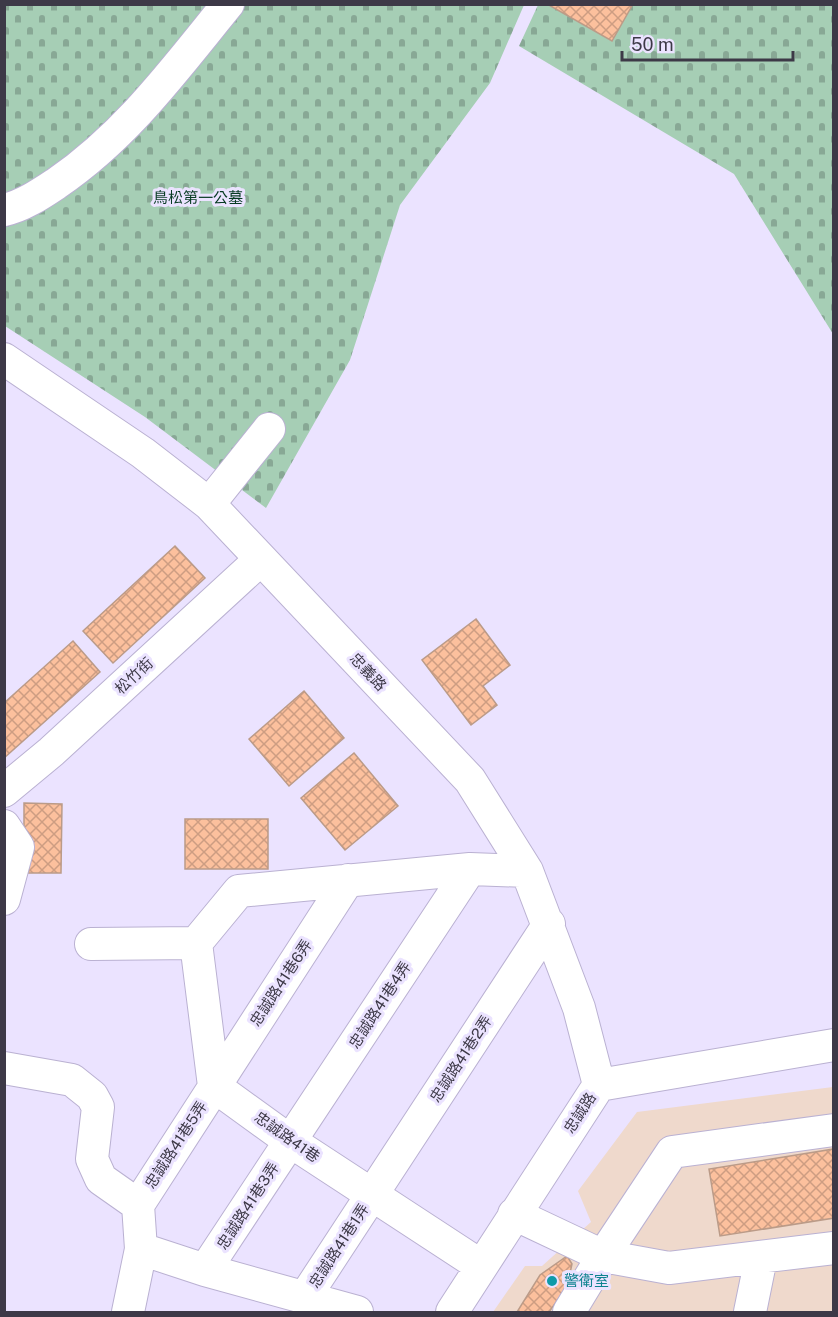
<svg xmlns="http://www.w3.org/2000/svg" width="838" height="1317" font-family="'Public Sans','Noto Sans TC',sans-serif">
  <style>
    .commercial { fill: #efd9cc }
    .cemetery { fill: url(#cemetery-stones) }
    .building { fill: url(#building-cross-hatch); stroke: #bb9b88; stroke-width: 1.5 }
    .lines { fill: none; stroke-linecap: round; stroke-linejoin: round }
    .minor-casing { stroke: #bab1d2; stroke-width: 34 }
    .minor { stroke: #fff; stroke-width: 32 }
    .culture-dot { fill: #0f9aa8; stroke: #ebe3ff; stroke-width: 2 }
    .labels { text-anchor: middle; stroke-width: 6; stroke-linejoin: round; paint-order: stroke }
    .park-label { font-size: 15px; fill: #073b23; stroke: #ebe3ff }
    .street-label { font-size: 15px; fill: #3d3947; stroke: #ebe3ff }
    .culture-label { font-size: 15px; fill: #0d838f; stroke: #ebe3ff; text-anchor: start }
  </style>
  <defs>
    <pattern id="cemetery-stones" width="16" height="16" patternUnits="userSpaceOnUse" patternTransform="scale(1.5)"><rect width="16" height="16" fill="#a6ceb5"/><path d="M2 7V4a2 2 0 0 1 4 0v3zM10 15v-3a2 2 0 0 1 4 0v3z" fill="#88a895"/></pattern>
    <pattern id="building-cross-hatch" width="8" height="8" patternUnits="userSpaceOnUse" patternTransform="scale(1.5)"><rect width="8" height="8" fill="#fcc09d"/><path d="M0 0l8 8M0 8l8-8" fill="none" stroke="#cd9d82"/></pattern>
  </defs>
  <rect width="100%" height="100%" fill="#ebe3ff"/>
  <!-- commercial -->
  <path class="commercial" d="M833 1087V1312H493L525 1266H542L591 1222 578 1191 637 1112Z"/>
  <!-- cemetery -->
  <path class="cemetery" d="M4 5H524L490 83 400 205 350 360 266 508 145 417 5 326Z
    M538 5H833V334L734 174 519 46Z"/>
  <!-- building -->
  <path class="building" d="M547 4H633L612 41Z
    M175 546 205 578 113 663 83 631Z
    M476 619 510 665 483 686 497 705 471 725 422 660Z
    M73 641 100 672 4 758V703Z
    M304 691 344 738 289 786 249 739Z
    M354 753 398 806 345 850 301 798Z
    M24 803 62 804 61 873H24Z
    M185 819H268V869H185Z
    M834 1149V1218L720 1236 709 1169Z
    M567 1256 572 1264 567 1287 549 1312H517L540 1275Z"/>
  <g class="lines">
    <defs>
      <path id="minor" d="M4 210C23 206 42 193 57 183 127 135 175 69 228 4
        M4 359 143 453 209 504 470 780 527 871 579 1008 599 1085
        M209 504 269 429
        M4 791 51 752 261 559
        M4 826 18 847 4 899
        M91 944 196 943
        M4 1068 72 1080 92 1096 98 1107 92 1159 101 1179 138 1205 141 1249 128 1312
        M138 1205 348 880
        M514 1214 603 1256 669 1268 834 1248
        M141 1249 205 1270 357 1312
        M481 1266 290 1141 214 1086 196 943 239 891 470 869 527 871
        M205 1270 470 869
        M305 1297 549 924
        M452 1312 599 1085 834 1045
        M569 1312 603 1256 672 1152 834 1130
        M750 1312 761 1258"/>
    </defs>
    <!-- minor casing -->
    <use href="#minor" class="minor-casing"/>
    <!-- minor -->
    <use href="#minor" class="minor"/>
  </g>
  <!-- markers -->
  <circle class="culture-dot" cx="552" cy="1281" r="6"/>
  <g class="labels">
    <!-- park labels -->
    <g class="park-label">
      <text x="198" y="203">鳥松第一公墓</text>
    </g>
    <!-- street labels -->
    <g class="street-label">
      <text transform="translate(368 672) rotate(47)" y="5">忠義路</text>
      <text transform="translate(134 676) rotate(-43)" y="5">松竹街</text>
      <text transform="translate(281 983) rotate(-57)" y="5">忠誠路41巷6弄</text>
      <text transform="translate(380 1005) rotate(-57)" y="5">忠誠路41巷4弄</text>
      <text transform="translate(461 1059) rotate(-57)" y="5">忠誠路41巷2弄</text>
      <text transform="translate(580 1113) rotate(-57)" y="5">忠誠路</text>
      <text transform="translate(287 1137) rotate(35)" y="5">忠誠路41巷</text>
      <text transform="translate(176 1145) rotate(-57)" y="5">忠誠路41巷5弄</text>
      <text transform="translate(248 1206) rotate(-57)" y="5">忠誠路41巷3弄</text>
      <text transform="translate(339 1246) rotate(-57)" y="5">忠誠路41巷1弄</text>
    </g>
    <!-- culture labels -->
    <g class="culture-label">
      <text x="564" y="1286">警衛室</text>
    </g>
  </g>
  <!-- border -->
  <rect width="838" height="1317" fill="none" stroke="#3d3947" stroke-width="12"/>
  <!-- scale -->
  <path d="M622 51v9h171v-9" fill="none" stroke="#3d3947" stroke-width="3"/>
  <text x="631" y="51" font-size="18" fill="#3d3947" stroke="#ebe3ff" stroke-width="4.5" paint-order="stroke">50 m</text>
</svg>
